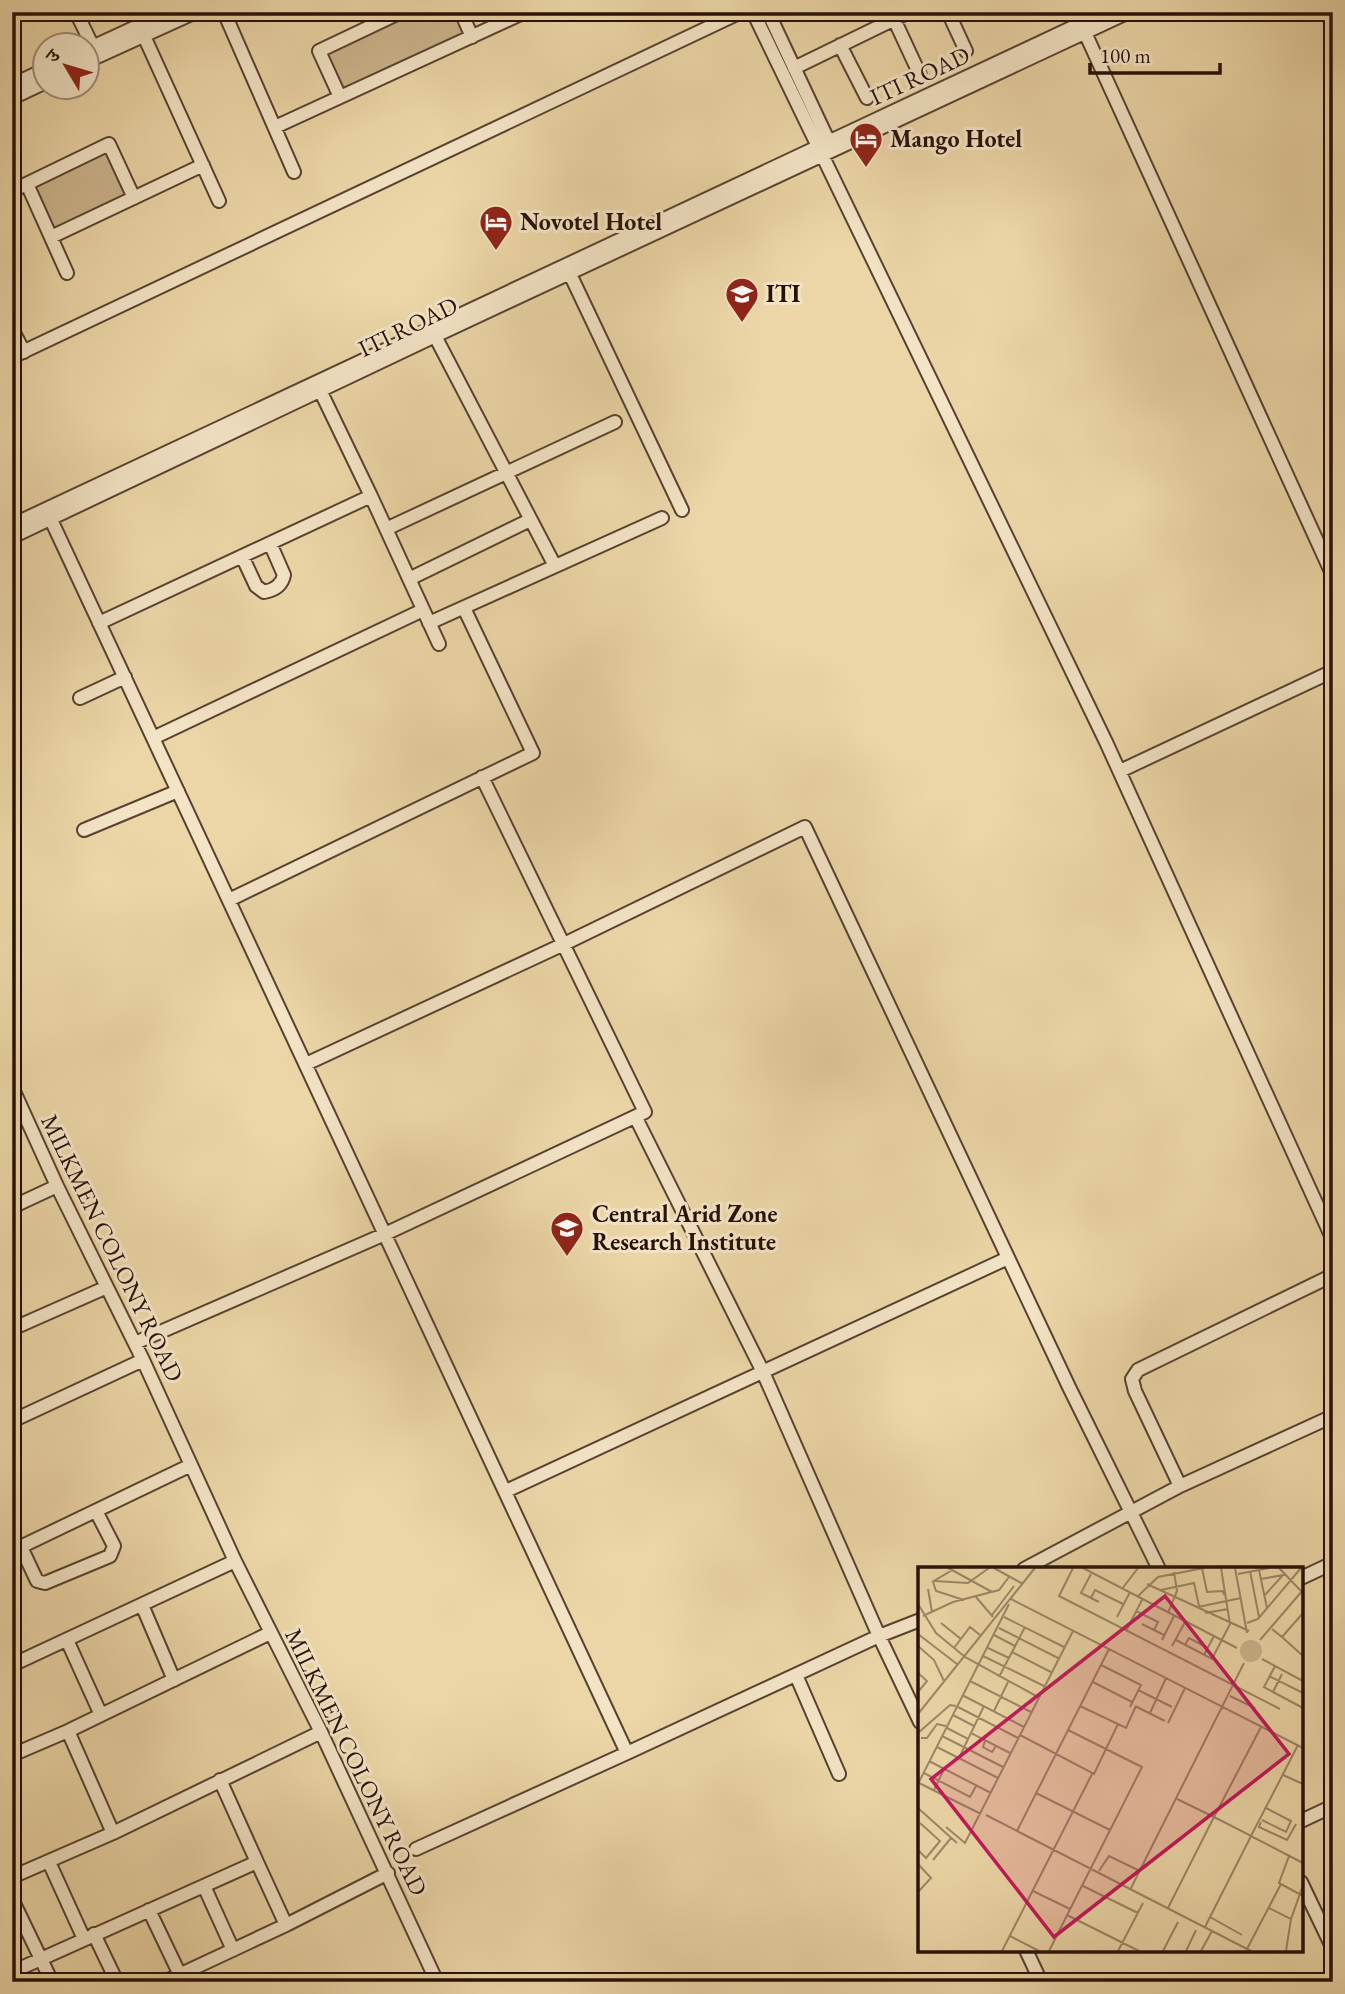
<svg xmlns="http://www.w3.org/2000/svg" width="1345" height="1994" font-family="'EB Garamond','Noto Serif Devanagari',serif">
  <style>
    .green { fill: #cbb48c; stroke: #79624a; stroke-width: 2 }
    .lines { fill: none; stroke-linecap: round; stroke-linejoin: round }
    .minor-casing { stroke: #58422f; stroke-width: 16 }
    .minor { stroke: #f3e4c6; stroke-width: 12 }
    .labels { text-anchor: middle; stroke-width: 6; stroke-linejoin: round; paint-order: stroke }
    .street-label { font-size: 24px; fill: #271007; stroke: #f3e4c6 }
    .poi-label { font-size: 24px; font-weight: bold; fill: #271007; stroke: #f3e4c6; text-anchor: start }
    .inset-road { fill: none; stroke: #9d8767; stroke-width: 2 }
    .view { fill: #c2185b; fill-opacity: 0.15; stroke: #c2185b; stroke-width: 3.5 }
    .inset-edge { fill: none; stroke: #271007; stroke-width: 3.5 }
  </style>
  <rect width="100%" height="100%" fill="#ecd6a7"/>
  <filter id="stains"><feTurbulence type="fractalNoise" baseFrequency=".00286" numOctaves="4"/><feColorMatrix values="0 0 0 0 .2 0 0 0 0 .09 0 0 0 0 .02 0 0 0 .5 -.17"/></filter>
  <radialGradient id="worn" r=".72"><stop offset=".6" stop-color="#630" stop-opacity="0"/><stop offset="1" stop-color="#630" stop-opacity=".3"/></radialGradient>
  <!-- green -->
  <path class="green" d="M410 12H458L468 33 341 93 323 54Z
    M108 150 129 193 54 231 32 188Z"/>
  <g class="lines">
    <defs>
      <path id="minor" d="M76 12 96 53
        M224 12 294 172
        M461 12 472 37
        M753 12 1106 742 1333 1240
        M768 12 829 142
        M948 12 966 51
        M894 19 920 75
        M1082 26 1333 576
        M144 36 219 201
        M840 45 867 98
        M88 49 168 12
        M88 61 196 12
        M794 68 909 12
        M12 85 46 69
        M340 97 319 51 401 12
        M12 98 46 82
        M275 127 525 12
        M27 184 67 273
        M12 191 109 144 134 198
        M51 237 203 165
        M570 274 682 510
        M12 329 24 352
        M435 336 555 566
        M12 357 741 12
        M318 386 371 496
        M46 509 627 1753 416 1849
        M12 525 1105 12
        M386 529 615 422
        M12 537 435 336 1129 12
        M242 556 256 586 264 592C275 590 282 585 284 575L270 543
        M409 579 530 520
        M99 623 371 496 439 644
        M429 623 662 518
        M80 698 125 677
        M153 738 423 610
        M1120 771 1333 671
        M84 830 178 791
        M229 900 533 753 464 608
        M306 1064 564 944 805 827 1069 1387 1159 1569
        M12 1087 57 1186 143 1360 235 1561 321 1732 437 1982
        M636 1118 763 1372 879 1636 920 1722
        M12 1207 57 1186
        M12 1329 107 1287
        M135 1343 385 1234 645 1112 482 777
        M12 1421 143 1360
        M1180 1486 1135 1391 1132 1379 1138 1370 1333 1275
        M506 1491 1008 1258
        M21 1547 37 1581 45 1583 110 1556 114 1546 96 1511
        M12 1551 191 1465
        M1024 1569 1180 1486 1333 1416
        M1301 1578 1333 1563
        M142 1605 174 1680
        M67 1640 101 1715
        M12 1665 235 1561
        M796 1675 839 1774
        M68 1731 113 1833
        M627 1753 879 1636 920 1620
        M12 1755 68 1731 270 1633
        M1301 1821 1333 1806
        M49 1862 84 1939
        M257 1862 286 1925
        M12 1877 113 1833 321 1732
        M1301 1882 1333 1949
        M204 1886 233 1950
        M12 1899 52 1982
        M149 1910 180 1975
        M94 1934 117 1982
        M1026 1950 1041 1982
        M12 1972 257 1862 220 1780
        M164 1982 286 1925 388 1873"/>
    </defs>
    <!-- minor casing -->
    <use href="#minor" class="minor-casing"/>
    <!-- minor -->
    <use href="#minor" class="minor"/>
  </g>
  <!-- icons -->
  <defs>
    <symbol id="hotel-pin" viewBox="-11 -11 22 30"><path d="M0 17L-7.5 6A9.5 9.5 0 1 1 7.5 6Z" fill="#8f2418" stroke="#f3e4c6"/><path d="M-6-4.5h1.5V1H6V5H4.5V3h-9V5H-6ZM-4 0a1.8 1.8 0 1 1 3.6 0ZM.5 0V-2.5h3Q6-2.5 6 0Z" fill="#fff"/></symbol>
    <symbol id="university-pin" viewBox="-11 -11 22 30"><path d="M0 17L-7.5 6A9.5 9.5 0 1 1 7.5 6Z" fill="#8f2418" stroke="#f3e4c6"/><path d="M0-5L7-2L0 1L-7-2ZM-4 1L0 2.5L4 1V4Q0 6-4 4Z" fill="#fff"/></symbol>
  </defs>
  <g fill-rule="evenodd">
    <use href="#hotel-pin" x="847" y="120" width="38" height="52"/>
    <use href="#hotel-pin" x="477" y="203" width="38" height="52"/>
    <use href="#university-pin" x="723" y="275" width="38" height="52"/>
    <use href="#university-pin" x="548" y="1209" width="38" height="52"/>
  </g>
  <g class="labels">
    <!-- street labels -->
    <g class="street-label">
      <text transform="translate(920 76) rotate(-25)" y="8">ITI ROAD</text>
      <text transform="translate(408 327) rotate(-26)" y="8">ITI ROAD</text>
      <text transform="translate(112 1248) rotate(64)" y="8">MILKMEN COLONY ROAD</text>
      <text transform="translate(356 1762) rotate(64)" y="8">MILKMEN COLONY ROAD</text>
    </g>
    <!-- poi labels -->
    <g class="poi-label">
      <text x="890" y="147">Mango Hotel</text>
      <text x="520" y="230">Novotel Hotel</text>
      <text x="766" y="302">ITI</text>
      <text x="592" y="1222">Central Arid Zone<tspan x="592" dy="28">Research Institute</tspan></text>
    </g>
  </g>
  <!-- overview -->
  <g transform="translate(918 1567)">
    <rect width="385" height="385" fill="#ecd6a7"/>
    <path d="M322 84a11 11 0 1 1 22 0a11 11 0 1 1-22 0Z" fill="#cbb48c"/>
    <path class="inset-road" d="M30 1 34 3 16 14 50 16 71 1M76 1 105 17M155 1 141 29 362 142M165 1 319 81M284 1 289 25 305 24 306 28M317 1 329 66M361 1 384 25M34 3 54 14M341 3 349 41M332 4 341 50M174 5 163 26 181 35M320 7 351 1M343 12 365 8 346 29M54 14 74 25M15 15 18 24 46 33M229 17 331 64M10 22 14 45M204 22 220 1M243 23 276 16 281 39M58 30 75 50M219 30 240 10 286 1M173 31 177 23 205 37M93 32 385 181M0 37 18 66 47 90 120 130M280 40 323 31M218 44 240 55 236 63M250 46 259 24 256 5M287 46 310 42M74 48 96 19M5 49 35 35 81 23 91 10M86 50 146 80M199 50 212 25M23 56 43 72M329 56 340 52 383 1M224 57 246 68M81 61 140 91M354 62 364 70 385 46M208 64 224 33M0 67 39 97M76 68 97 79M364 70 385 89M244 73 256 49M258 73 294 92 312 57 303 1M342 73 385 23M267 78 271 71 290 81M0 79 16 93 26 114M254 79 267 55M36 81 52 60 62 68M70 81 91 91M94 85 133 105M286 88 296 69M65 89 126 119M344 92 385 114M183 98 223 118 212 140M357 99 346 120 355 125 364 107M0 106 9 114 0 125M351 109 385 126M81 110 107 60M52 114 113 145M175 115 214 135M220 123 254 140M355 125 385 141M44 128 106 160M312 129 337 141M162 139 208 161 218 139M217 139 247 154M40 140 100 171M76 144 90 115M232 146 248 111M0 147 117 1M35 148 56 159M250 156 267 121M343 160 296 250 333 269 380 178M29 161 50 172 53 166 92 186M0 166 32 138 38 139M53 166 66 139M102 168 176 207 200 157M24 169 85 200M3 171H9L19 157 28 159M67 174 65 180 74 185 78 179M19 180 80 211M41 191 50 172M11 194 73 226M6 206 52 230 58 219M365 208 385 217M1 216 63 247M0 217 91 37M16 223 26 202M118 226 192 263M0 241 39 276M68 248 99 264 191 82M344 253 368 265 373 254 348 241M343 255 341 260 369 273 378 257M28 260 47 276 155 64M99 264 333 384M0 283 8 291 22 274 2 256M371 289 361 316 385 329M15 293 33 271M0 297 13 311 0 325M181 304 191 289 222 304M165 319 220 346M213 321 326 96M115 324 152 342M250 341 296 250 259 232M351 341 373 352 368 384M149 348 221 384M292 350 324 368M373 352 385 318M287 360 333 269 385 296M92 369 121 384M329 382 363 317M84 384 174 207M131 384 224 200 150 163M200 384 225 336M245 384 260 355M268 384 278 363M283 384 294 364"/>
    <path class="view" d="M247 29 371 187 136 370 13 212Z"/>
    <rect width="385" height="385" class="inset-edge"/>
  </g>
  <!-- margin -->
  <rect width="1345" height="1994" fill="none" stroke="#ecd6a7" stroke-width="42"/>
  <rect x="14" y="14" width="1317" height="1966" fill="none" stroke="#271007" stroke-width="3.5"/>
  <rect x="21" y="21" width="1303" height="1952" fill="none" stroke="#271007" stroke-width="2"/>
  <!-- north arrow -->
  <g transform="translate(66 66) rotate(308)"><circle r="33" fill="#f3e4c6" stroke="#a18f7a" stroke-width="2"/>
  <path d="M0-5L12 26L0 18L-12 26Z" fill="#8f2418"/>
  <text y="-10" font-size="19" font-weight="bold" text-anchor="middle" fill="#271007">उ</text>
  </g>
  <!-- scale -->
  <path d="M1090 63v10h130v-10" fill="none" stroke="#271007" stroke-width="3.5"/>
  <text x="1100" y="63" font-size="21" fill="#271007" stroke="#f3e4c6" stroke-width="5" paint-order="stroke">100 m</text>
  <rect width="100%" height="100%" filter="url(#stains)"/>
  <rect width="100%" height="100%" fill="url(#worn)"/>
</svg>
